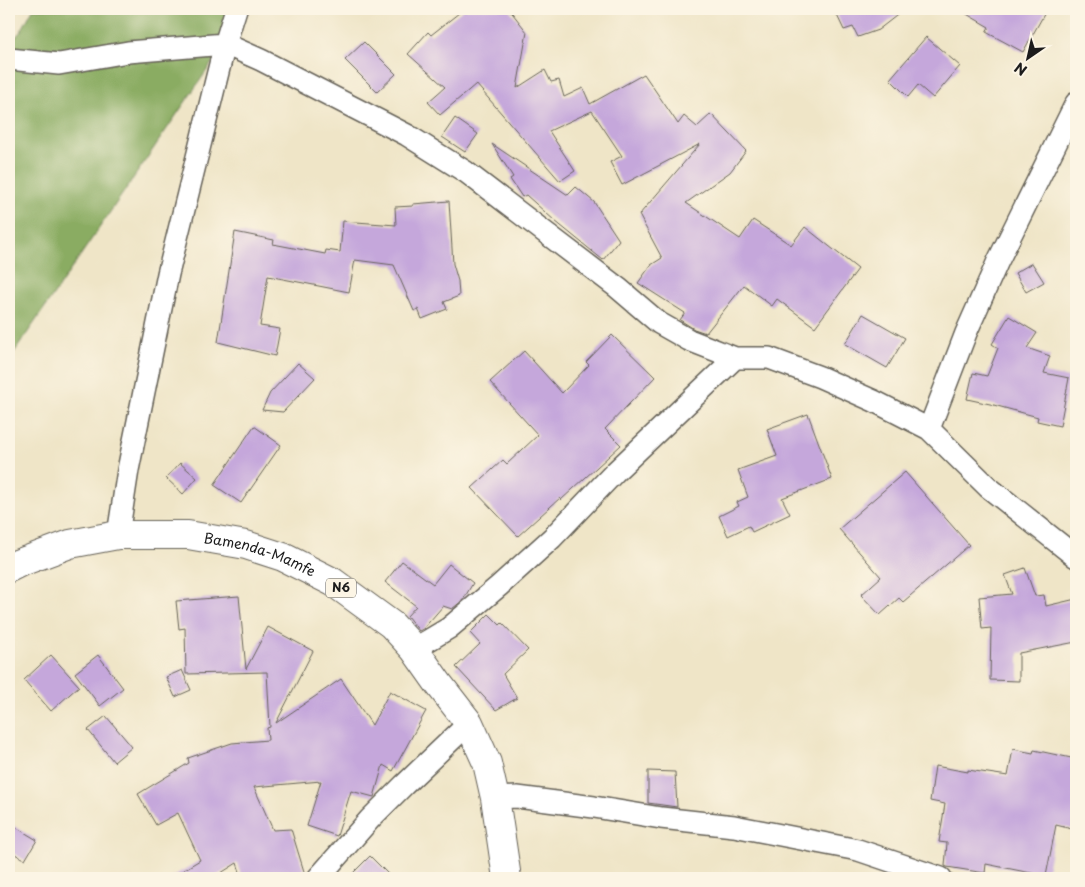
<svg xmlns="http://www.w3.org/2000/svg" width="1085" height="887" font-family="'Playpen Sans',sans-serif">
  <style>
    .forest { fill: #8aac62; stroke: #53643f }
    .building { fill: #c5a7db }
    .lines { fill: none; stroke-linecap: round; stroke-linejoin: round }
    .minor-casing { stroke: #666258; stroke-width: 24 }
    .trunk-casing { stroke: #666258; stroke-width: 30 }
    .minor { stroke: #fff; stroke-width: 21 }
    .trunk { stroke: #fff; stroke-width: 28 }
    .labels { text-anchor: middle; stroke-width: 4; stroke-linejoin: round; paint-order: stroke }
    .shield { fill: #fcf5e5; stroke: #5f5d58; stroke-width: 1 }
    .shield-label { font-size: 12px; font-weight: bold; fill: #1c1c1c }
    .street-label { font-size: 14px; fill: #1c1c1c; stroke: #fcf5e5 }
  </style>
  <rect width="100%" height="100%" fill="#fcf5e5"/>
  <filter id="ink" filterUnits="userSpaceOnUse"><feTurbulence type="fractalNoise" baseFrequency=".02" numOctaves="2"/><feDisplacementMap in="SourceGraphic" scale="10" xChannelSelector="R" yChannelSelector="G"/><feConvolveMatrix kernelMatrix="1 2 1 2 8 2 1 2 1" color-interpolation-filters="sRGB"/></filter>
  <filter id="wash" filterUnits="userSpaceOnUse"><feTurbulence type="fractalNoise" baseFrequency=".0096" numOctaves="4" result="noise"/><feDisplacementMap in="SourceGraphic" scale="20" xChannelSelector="R" yChannelSelector="G"/><feGaussianBlur stdDeviation="1.12" result="paint"/><feColorMatrix in="noise" values="0 0 0 0 0 0 0 0 0 0 0 0 0 0 0 0 0 1.4 0 .05"/><feComposite in="paint" operator="in"/></filter>
  <g filter="url(#wash)">
    <rect width="100%" height="100%" fill="#efe5c7"/>
    <!-- forest -->
    <path class="forest" d="M33 9H254L233 17 225 44 9 360V44L21 31Z"/>
    <g id="blocks">
      <!-- building -->
      <path class="building" d="M464 9H509L527 32 517 88 545 70 551 82 559 80 564 97 583 88 590 104 644 74 678 124 684 116 697 127 711 114 746 151 730 172 686 203 740 239 753 220 791 245 805 227 858 269 815 327 777 299 772 306 744 285 706 333 694 329 680 320 685 313 638 283 651 265 662 258 639 215 700 144 622 185 610 162 622 156 592 111 549 131 575 171 560 181 476 84 440 115 428 102 445 87 408 54 428 32 431 35Z
        M834 9H905L878 30 858 37 853 27 844 30Z
        M958 9H1047L1023 52 986 32 989 27Z
        M926 37 960 66 933 98 918 85 908 97 890 79Z
        M364 42 396 74 377 92 345 60Z
        M455 118 478 134 465 152 442 137Z
        M492 144 568 195 576 187 594 202 619 240 603 260 555 221 526 195 522 197 510 179 513 177Z
        M449 201 453 264 458 281 459 296 444 302 447 309 422 319 418 309 414 311 394 265 355 260 349 292 268 276 260 326 280 329 275 356 218 342 235 232 274 240 273 244 325 254 326 250 340 252 343 221 396 225 395 207 413 206V204Z
        M1032 263 1044 282 1026 292 1015 273Z
        M863 314 905 338 887 368 845 344Z
        M1009 316 1037 333 1027 348 1050 356 1044 373 1069 378 1060 426 1037 421 1038 417 990 404 967 399 973 373 987 376 998 348 992 344Z
        M612 335 655 377 605 429 621 445 561 500 560 498 518 536 472 488 503 460 507 464 538 435 490 382 524 351 562 393 589 365 586 362Z
        M298 363 315 378 283 412 262 410 270 393Z
        M808 414 832 479 782 498 790 514 752 532 749 526 728 536 719 516 739 506 737 502 748 497 738 470 777 456 767 429Z
        M254 426 281 445 241 503 214 485Z
        M180 463 197 478 183 494 166 478Z
        M905 472 969 545 903 602 899 598 880 615 861 595 881 577 839 529Z
        M402 561 433 584 449 564 473 583 463 600 452 609 443 606 423 629 419 631 407 616 416 606 385 582Z
        M1025 568 1035 596 1044 595 1046 606 1076 599V642L1019 653V681L990 680 991 628 982 629 979 597 1012 594 1005 575Z
        M239 596 246 669 268 627 313 651 276 723 341 679 372 725 390 691 426 711 393 771 383 765 374 797 351 791 337 836 307 826 321 781 254 787 273 830 291 829 306 878H242L237 863 213 878H170L200 860 178 813 156 825 138 794 189 763 188 758 232 743 268 740 267 728 270 727 267 672 186 674 185 628 179 629 176 601Z
        M489 614 500 625 502 623 528 650 503 674 517 698 496 710 456 667 480 644 470 633Z
        M51 655 79 686 51 711 24 680Z
        M98 655 123 688 100 706 75 673Z
        M182 670 191 690 175 697 166 677Z
        M106 716 132 747 114 762 88 730Z
        M1013 749 1033 753 1034 750 1076 759V830L1056 825 1046 876 986 864 985 873 947 867 945 866 947 843 939 842 945 804 930 801 935 766 968 772V770L1008 776Z
        M648 771 675 772 677 807 648 803Z
        M9 823 37 840 25 860 15 854H9Z
        M370 856 392 878H348Z"/>
    </g>
  </g>
  <g filter="url(#ink)">
    <use href="#blocks" fill-opacity="0" stroke="#666258" stroke-width="1"/>
    <g class="lines">
      <defs>
        <path id="minor" d="M9 59 59 64 128 52 225 44 261 60 407 135 466 172 618 288 659 323 689 340 735 358
          M929 429 966 333 998 261 1076 103
          M118 535 128 470 168 274 225 44 236 9
          M414 649 449 628 499 586 552 538 615 472 735 358H769L820 377 874 401 929 429 988 487 1076 557
          M495 798 517 797 594 807 661 818 734 826 858 850 941 878
          M318 878 370 819 404 785 469 723"/>
        <g id="trunk">
          <path id="s1" d="M9 568 19 563 70 544 118 535H188L246 545 283 557 333 582 392 625 414 649 438 683 469 723 487 763 495 798 507 878"/>
        </g>
      </defs>
      <!-- minor casing -->
      <use href="#minor" class="minor-casing"/>
      <!-- trunk casing -->
      <use href="#trunk" class="trunk-casing"/>
      <!-- minor -->
      <use href="#minor" class="minor"/>
      <!-- trunk -->
      <use href="#trunk" class="trunk"/>
    </g>
  </g>
  <g class="labels">
    <!-- shield labels -->
    <rect class="shield" x="326" y="578.5" width="30" height="19" rx="4"/>
    <g class="shield-label">
      <text x="341" y="592">N6</text>
    </g>
    <!-- street labels -->
    <g class="street-label">
      <text dy="5" stroke="none"><textPath href="#s1" startOffset="259">Bamenda-Mamfe</textPath></text>
    </g>
  </g>
  <!-- margin -->
  <rect width="1085" height="887" fill="none" stroke="#fcf5e5" stroke-width="30"/>
  <!-- north arrow -->
  <g transform="translate(1028 58) rotate(214)" stroke="#fcf5e5" stroke-width="4" paint-order="stroke">
  <path d="M0-4L9 19L0 12L-9 19Z" fill="#1c1c1c"/>
  <text y="-8" font-size="14" font-weight="bold" text-anchor="middle" fill="#1c1c1c">N</text>
  </g>
</svg>
